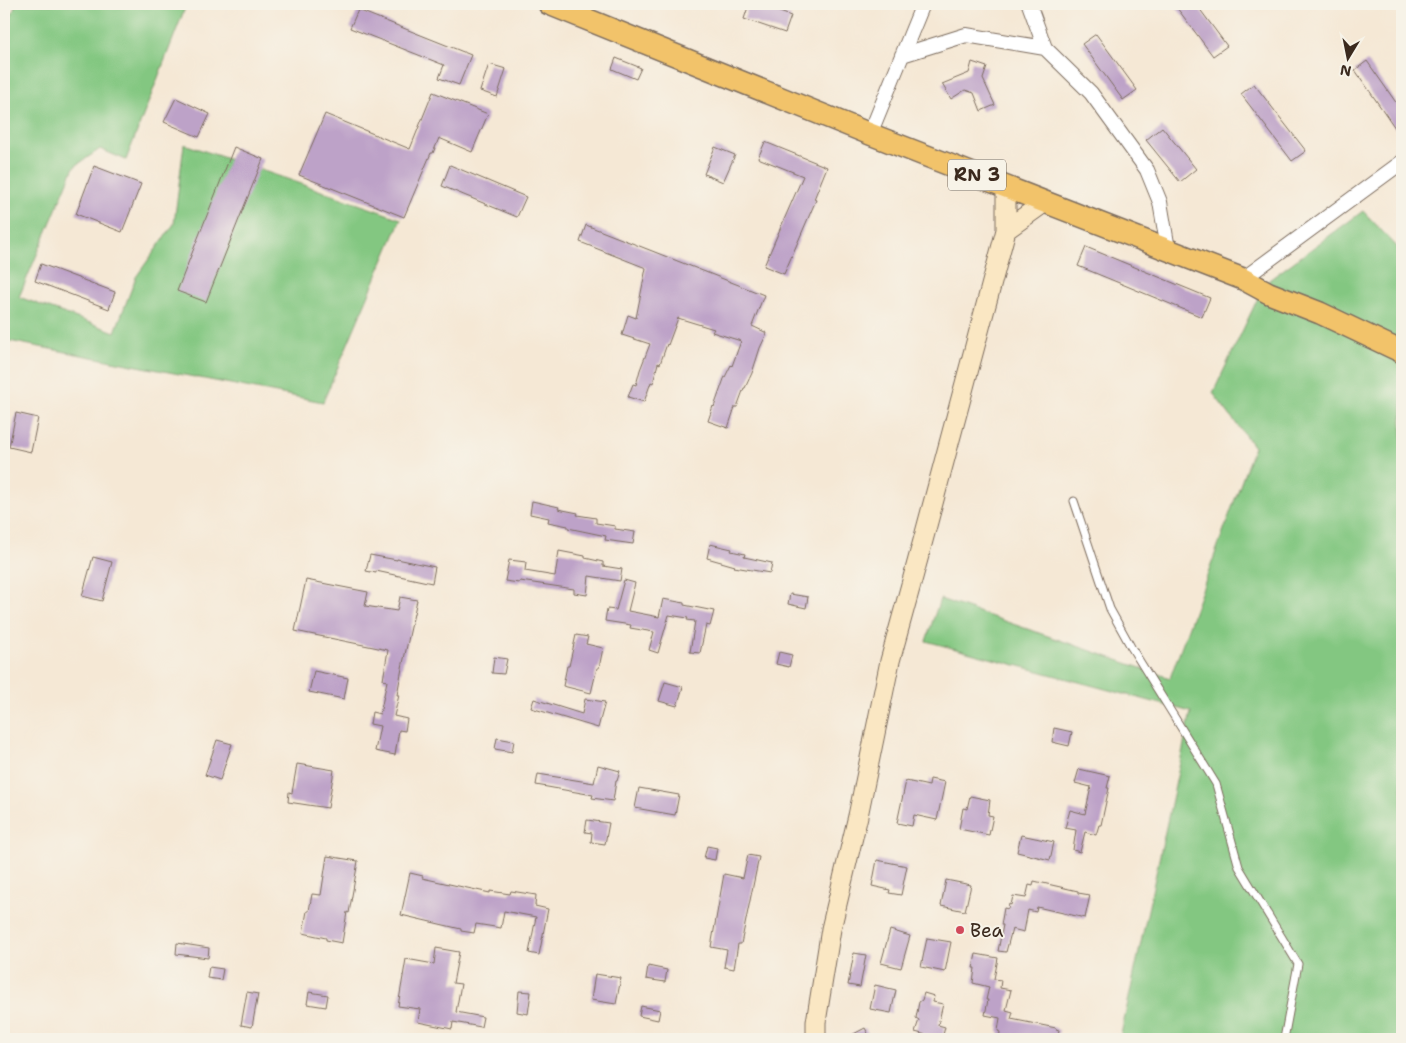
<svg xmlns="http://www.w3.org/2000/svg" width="1406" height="1043" font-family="'Shantell Sans',sans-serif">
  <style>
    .green { fill: #83c781; stroke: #5f7850 }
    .building { fill: #bda2c8 }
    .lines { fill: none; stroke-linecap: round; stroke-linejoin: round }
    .lane-casing { stroke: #7c6c5e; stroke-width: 9 }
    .street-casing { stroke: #7c6c5e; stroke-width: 16 }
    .secondary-casing { stroke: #7c6c5e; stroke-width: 21 }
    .primary-casing { stroke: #7c6c5e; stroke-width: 24 }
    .lane { stroke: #fff; stroke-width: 7 }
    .street { stroke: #fff; stroke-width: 14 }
    .secondary { stroke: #fae7c3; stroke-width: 19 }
    .primary { stroke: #f2c36a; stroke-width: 21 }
    .poi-dot { fill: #d1495b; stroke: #f7f3e8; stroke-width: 2 }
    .labels { text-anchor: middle; stroke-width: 4; stroke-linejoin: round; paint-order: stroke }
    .shield { fill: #f7f3e8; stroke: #73665b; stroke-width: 1 }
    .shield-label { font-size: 18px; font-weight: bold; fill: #3b2a1e }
    .poi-label { font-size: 19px; fill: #3b2a1e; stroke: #f7f3e8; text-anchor: start }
  </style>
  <rect width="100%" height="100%" fill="#f7f3e8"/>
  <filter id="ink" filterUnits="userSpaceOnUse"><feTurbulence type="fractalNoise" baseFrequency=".02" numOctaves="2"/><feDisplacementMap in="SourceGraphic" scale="10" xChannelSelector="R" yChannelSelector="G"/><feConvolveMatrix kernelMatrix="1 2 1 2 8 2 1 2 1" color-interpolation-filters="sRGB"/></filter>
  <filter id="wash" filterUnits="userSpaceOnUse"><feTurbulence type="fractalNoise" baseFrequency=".0096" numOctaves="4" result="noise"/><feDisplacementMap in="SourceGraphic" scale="20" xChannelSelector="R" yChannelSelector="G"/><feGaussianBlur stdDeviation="1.12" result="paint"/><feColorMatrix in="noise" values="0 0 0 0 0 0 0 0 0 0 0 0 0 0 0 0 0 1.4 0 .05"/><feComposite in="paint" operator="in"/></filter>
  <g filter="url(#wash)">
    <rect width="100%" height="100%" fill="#f5e8d5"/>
    <!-- green -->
    <path class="green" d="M16 4H174L185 8 126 160 100 149 74 167 19 297 115 332 136 277 174 224 184 144 293 181 401 219 323 402 4 340V34Z
      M1363 211 1402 252V1039H1120L1191 712 926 641 940 599 1170 678 1254 447 1213 393 1265 283Z"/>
    <g id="blocks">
      <!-- building -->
      <path class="building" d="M749 4H757L791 16 785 33 744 19Z
        M1174 4H1196L1227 46 1213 56Z
        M358 10 471 55 459 85 439 78 444 65 350 28Z
        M1096 34 1137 90 1123 100 1082 44Z
        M616 58 641 68 636 79 612 69Z
        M1367 61 1402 111V138L1355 70Z
        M972 62 987 67 983 79 995 105 981 111 974 93 965 90 951 99 942 84 969 73Z
        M489 64 506 69 497 97 480 91Z
        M1254 84 1306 151 1292 161 1241 94Z
        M433 92 488 114 472 152 439 138 433 153H431L404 217 299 175 325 114 410 149Z
        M176 98 210 114 199 137 164 122Z
        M1162 127 1196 169 1180 182 1146 140Z
        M765 142 827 167 814 199 816 200 784 274 764 266 803 176 758 158Z
        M234 147 263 159 206 302 177 291Z
        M715 147 735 155 723 182 704 174Z
        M450 165 526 197 517 217 442 186Z
        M94 166 141 184 122 232 76 214Z
        M586 225 764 295 752 326 767 333 760 348 752 373 745 388H744L737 407H735L728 428 708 421 713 406 714 407 724 379 731 365 732 366 741 341 712 332 714 329 678 318 668 345 667 344 660 364 658 363 653 383 651 382 644 402 628 397 633 384 636 385 640 370 650 344 622 335 628 315 636 318 646 268 580 242Z
        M1086 247 1210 298 1202 317 1078 266Z
        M41 264 115 292 109 309 35 281Z
        M16 413 38 418 31 452 9 447Z
        M532 501 559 507 558 509 578 513 577 515 596 518V523L615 526V529L635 532 633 544 605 540 606 536 568 528V526L548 522 549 518 530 514Z
        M710 544 732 549 731 551 745 554 744 557 772 563 770 573 734 567 735 566 707 558Z
        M559 551 585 556V558L603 562V566L622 569 620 581 589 576 587 595 574 593V589L520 581 519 583 505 581 509 560 526 562 525 571 555 576Z
        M370 555 397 560V559L435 567 432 583 376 571V573L366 571Z
        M93 557 112 562 102 601 82 596Z
        M306 580 368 592 365 606 397 611 400 597 417 600 402 668 397 695H399L394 716 407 719 405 731 399 730 395 755 375 751 380 726 370 724 372 712 380 714 387 681 383 680 388 650 295 631Z
        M624 580 635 583 628 611 659 617 663 599 684 603V605L714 611 710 626 706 625 700 653 690 652 695 621 687 620 688 618 669 615 658 653 649 650 654 632 630 628 631 625 605 621 607 609 616 610Z
        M790 594 808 597 806 608 788 604Z
        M576 635 588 637 586 644 603 648 599 668H597L591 693 563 686 567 666H569Z
        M779 652 792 655 789 667 776 664Z
        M494 657 507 659 504 674 492 673Z
        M314 671 348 678 344 699 309 692Z
        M665 682 683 687 677 706 659 701Z
        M534 699 582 714 585 699 605 702 598 728 531 708Z
        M1054 728 1072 732 1069 746 1052 742Z
        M497 738 514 741 512 752 495 749Z
        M217 740 232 744 220 780 205 775Z
        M297 764 334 770 328 808 288 802 289 792 292 793Z
        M598 765 620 771 617 781H616L613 801 592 798 593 795 536 785 538 774 594 783Z
        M1079 769 1110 776 1107 788H1109L1101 825H1099L1096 835 1085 832 1080 852 1073 850 1076 830 1065 828 1070 810 1085 814 1091 787 1075 783Z
        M930 779 945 782 937 820 914 815 912 826 897 823 906 781 929 786Z
        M639 788 679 795 675 815 635 808Z
        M970 796 990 800 988 815 993 816 989 835 959 829 963 808 967 809Z
        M587 820 609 823 605 844 591 842 592 833 585 832Z
        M1021 835 1054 842 1050 860 1017 852Z
        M707 846 717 848 715 860 704 858Z
        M748 855 759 857 741 944H738L734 969 724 967 727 950 711 947 724 874 743 878Z
        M327 856 358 861 349 913 347 912 342 943 326 940V938L303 933 307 911H309L312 894 321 895Z
        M877 860 907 866 901 895 889 893 890 890 872 886Z
        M410 873 423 876 422 878 490 893V891L510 894 511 891 536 895 535 906 548 909 539 955 529 953 536 917 504 911 501 928 476 924 474 933 461 931V929L401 915Z
        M946 880 971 885 965 911 941 906Z
        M1034 881 1078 891V893L1090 895 1085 918 1037 907 1036 912 1028 910 1024 932 1012 929 1006 952 998 951 1003 925H1001L1004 908 1008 909 1009 904 1011 905 1013 896 1026 898 1029 885 1033 886Z
        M890 930 910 936 901 968 881 963Z
        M927 938 951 942 945 972 921 967Z
        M177 943 209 948 208 958 176 954Z
        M436 948 459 952 453 983 461 984 456 1012 483 1017 481 1027 453 1022 452 1029 418 1022 420 1009 398 1006 406 959 434 964Z
        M854 953 866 955 860 987 848 985Z
        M976 954 998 958 994 979 1001 980 1000 988 1011 990 1006 1010 1013 1012 1011 1019 1056 1028V1029L1059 1030 1057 1039H999L1000 1032 998 1031 1000 1018 985 1015 988 1000H986L989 987 973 983 975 968H973Z
        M648 966 667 970 665 982 646 979Z
        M209 967 223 969 221 980 207 978Z
        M595 974 621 978 616 1004 591 1000Z
        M875 985 896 990 891 1013 870 1009Z
        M519 991 531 992 528 1014 517 1012Z
        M247 992 258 994 252 1027 241 1025Z
        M309 992 328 995 326 1007 307 1004Z
        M924 993 934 996 933 1002 943 1004 938 1025 945 1027 942 1039H929L930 1036 915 1032 919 1020 916 1018 919 1002 922 1000Z
        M641 1006 660 1010 658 1020 639 1016Z
        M865 1028 871 1039H844Z"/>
    </g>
  </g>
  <g filter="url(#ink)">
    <use href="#blocks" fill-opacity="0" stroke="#7c6c5e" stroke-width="1"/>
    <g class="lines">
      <defs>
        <path id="lane" d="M1074 501 1110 609 1131 647 1216 784 1239 867 1298 964 1284 1039"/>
        <path id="street" d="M1029 4 1045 48 1091 93 1147 170 1160 202 1168 249
          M902 55 966 35 1045 48
          M870 134 923 4
          M1243 279 1402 162"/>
        <path id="secondary" d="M1006 230 1045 202
          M816 1039V1022L831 929 858 816 890 661 921 548 1006 230V187"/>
        <path id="primary" d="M549 4 870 134 1243 279 1269 293 1320 313 1402 352"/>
      </defs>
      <!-- lane casing -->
      <use href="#lane" class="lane-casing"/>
      <!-- street casing -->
      <use href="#street" class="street-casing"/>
      <!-- secondary casing -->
      <use href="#secondary" class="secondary-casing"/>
      <!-- primary casing -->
      <use href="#primary" class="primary-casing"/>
      <!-- lane -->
      <use href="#lane" class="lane"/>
      <!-- street -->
      <use href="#street" class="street"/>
      <!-- secondary -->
      <use href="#secondary" class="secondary"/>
      <!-- primary -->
      <use href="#primary" class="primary"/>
    </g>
  </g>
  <!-- markers -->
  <circle class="poi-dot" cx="960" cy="930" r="5"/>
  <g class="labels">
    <!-- shield labels -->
    <rect class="shield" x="948" y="159.5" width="58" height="31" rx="4"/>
    <g class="shield-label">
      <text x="977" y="181">RN 3</text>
    </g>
    <!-- poi labels -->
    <g class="poi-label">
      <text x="970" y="937">Bea</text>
    </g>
  </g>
  <!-- margin -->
  <rect width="1406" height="1043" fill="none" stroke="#f7f3e8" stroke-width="20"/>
  <!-- north arrow -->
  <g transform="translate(1348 58) rotate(190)" stroke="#f7f3e8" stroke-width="4" paint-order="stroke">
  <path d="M0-4L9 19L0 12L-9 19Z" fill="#3b2a1e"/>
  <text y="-8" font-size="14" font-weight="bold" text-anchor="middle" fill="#3b2a1e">N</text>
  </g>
</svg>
